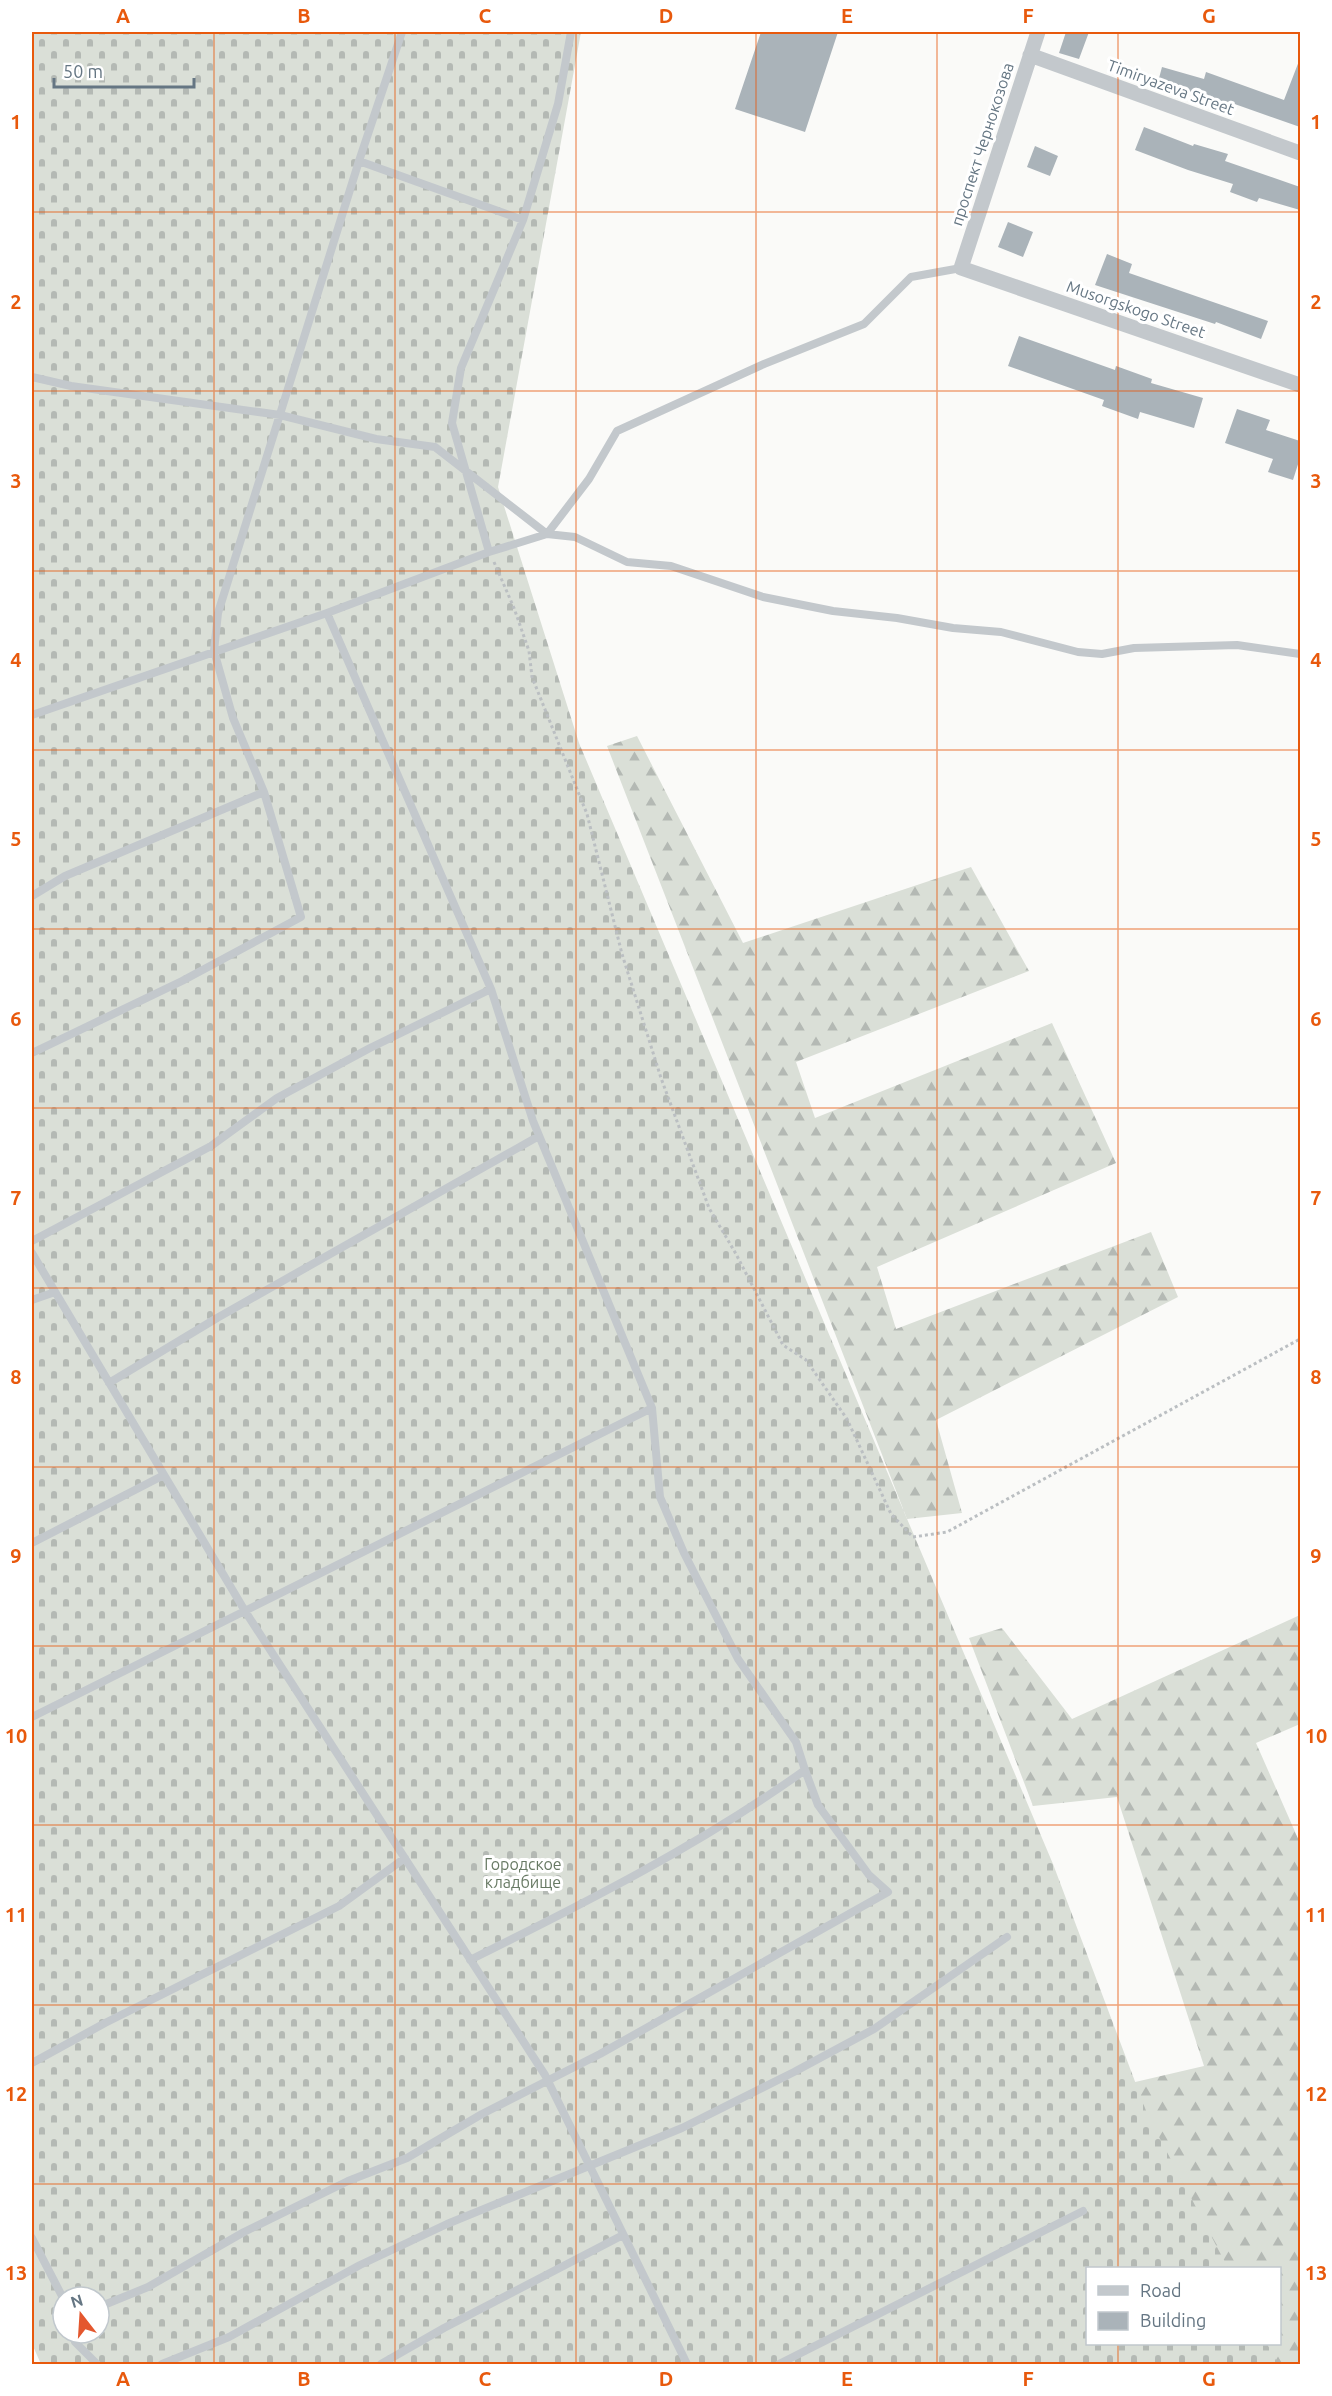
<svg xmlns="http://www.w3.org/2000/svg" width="1332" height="2396" font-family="Ubuntu,sans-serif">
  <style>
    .forest { fill: url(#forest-firs) }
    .cemetery { fill: url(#cemetery-stones); fill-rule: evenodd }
    .building { fill: #aab3b9 }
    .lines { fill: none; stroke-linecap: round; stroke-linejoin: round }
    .path { stroke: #bbbfc2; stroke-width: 3; stroke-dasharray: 3 3; stroke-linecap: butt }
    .lane { stroke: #c3c8cc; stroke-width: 8 }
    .street { stroke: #c3c8cc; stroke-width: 15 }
    .grid { fill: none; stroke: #e8590c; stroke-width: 1.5; stroke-opacity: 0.55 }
    .labels { text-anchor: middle; stroke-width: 6; stroke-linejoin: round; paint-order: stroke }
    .street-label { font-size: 16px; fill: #657683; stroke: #fff }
    .park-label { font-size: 16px; fill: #687a64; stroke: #fff }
    .neatline { fill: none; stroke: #e8590c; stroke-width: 2 }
    .grid-label { font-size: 20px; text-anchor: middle; font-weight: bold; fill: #e8590c }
  </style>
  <defs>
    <pattern id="forest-firs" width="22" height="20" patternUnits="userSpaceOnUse" patternTransform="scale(1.5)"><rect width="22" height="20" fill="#dadfd7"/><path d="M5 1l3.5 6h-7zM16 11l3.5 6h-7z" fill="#b4b9b4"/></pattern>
    <pattern id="cemetery-stones" width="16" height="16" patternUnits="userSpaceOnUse" patternTransform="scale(1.5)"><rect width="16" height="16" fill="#dadfd7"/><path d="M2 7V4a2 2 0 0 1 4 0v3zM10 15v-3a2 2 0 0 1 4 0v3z" fill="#b4b9b4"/></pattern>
  </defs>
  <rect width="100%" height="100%" fill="#fafaf8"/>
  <!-- forest -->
  <path class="forest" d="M637 736 743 943 971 867 1029 971 796 1062 815 1118 1052 1023 1116 1163 877 1267 896 1329 1151 1232 1178 1297 936 1420 962 1513 907 1519 607 746Z
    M1300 1615V1724L1256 1743 1300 1843V2364H1198L1185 2344H1280V2268H1138L1118 2086 1204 2066 1117 1797 1033 1806 969 1638 1002 1628 1072 1719Z"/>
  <!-- cemetery -->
  <path class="cemetery" d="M32 32H581L498 487 579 743 1053 1864 1148 2116 1228 2268H1088V2344H1267L1278 2364H41L32 2344ZM63 2297H99V2333H63Z"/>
  <!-- building -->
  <path class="building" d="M761 32H838L805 132 735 109Z
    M1066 32H1089L1079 59 1059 53Z
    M1299 61H1300V127L1229 102 1228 103 1158 82 1162 67 1204 79 1206 72 1284 100Z
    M1144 127 1193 146 1194 144 1228 154 1225 161 1300 187V210L1259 198 1257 202 1230 192 1233 184 1188 170 1135 150Z
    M1035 146 1058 156 1050 176 1027 167Z
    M1008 222 1033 232 1023 257 998 247Z
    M1107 254 1132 264 1129 273 1268 321 1261 339 1216 322 1215 324 1095 285Z
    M1019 336 1115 370 1116 366 1152 379 1151 383 1203 398 1194 428 1140 412 1138 419 1102 406 1104 400 1008 366Z
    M1237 409 1270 420 1266 430 1300 441V458L1293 480 1268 472 1273 459 1225 443Z"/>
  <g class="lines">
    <!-- path -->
    <path class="path" d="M494 562 514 608 529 651 532 677 587 814 622 954 661 1078 709 1208 736 1254 783 1345 806 1360 847 1419 891 1514 913 1537 947 1532 1300 1339"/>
    <!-- lane -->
    <path class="lane" d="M359 161 523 220
      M32 377 71 386 280 415 376 439 435 447 547 534 589 479 617 431 764 364 864 324 911 277 961 268
      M489 552 452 423 461 368 523 220 558 104 571 32
      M327 613 489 552 547 534 575 537 627 562 671 566 763 597 833 611 897 618 953 628 1001 632 1078 652 1102 654 1134 648 1237 645 1300 654
      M32 715 327 613 491 989 533 1121 652 1408 32 1717
      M32 896 65 876 264 792
      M32 1053 182 981 301 917 264 792 233 718 214 651 218 613 359 161 402 32
      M32 1241 211 1146 277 1098 370 1048 491 989
      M32 1253 245 1611 545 2075 687 2364
      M32 1300 55 1292
      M109 1383 217 1318 539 1136
      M32 1543 164 1475
      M470 1960C585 1903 700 1845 805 1770L796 1742 738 1659 684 1553 660 1497 652 1408
      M32 2063 105 2023 339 1906 405 1858
      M32 2238 63 2298
      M99 2307 148 2287 244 2232 348 2181 407 2158 482 2114 600 2054 888 1892 869 1875 818 1805 805 1770
      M74 2333 75 2342 97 2364
      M162 2364 229 2337 360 2265 447 2224 682 2128 794 2072 874 2029 1007 1937
      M381 2364 444 2328 623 2235
      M779 2364 1083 2211"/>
    <!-- street -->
    <path class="street" d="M1038 32 961 268 1300 385
      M1030 55 1300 153"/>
  </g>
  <!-- grid -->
  <path class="grid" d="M214 32V2364M395 32V2364M576 32V2364M756 32V2364M937 32V2364M1118 32V2268M32 212H1300M32 391H1300M32 571H1300M32 750H1300M32 929H1300M32 1108H1300M32 1288H1300M32 1467H1300M32 1646H1300M32 1825H1300M32 2005H1300M32 2184H1300M1118 2344V2364"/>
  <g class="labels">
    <!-- street labels -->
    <g class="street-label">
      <text transform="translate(1171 87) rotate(20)" y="6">Timiryazeva Street</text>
      <text transform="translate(982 144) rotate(-72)" y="6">проспект Чернокозова</text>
      <text transform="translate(1136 309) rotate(19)" y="6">Musorgskogo Street</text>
    </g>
    <!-- park labels -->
    <g class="park-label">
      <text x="523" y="1870">Городское<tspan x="523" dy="18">кладбище</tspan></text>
    </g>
  </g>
  <!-- border -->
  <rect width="1332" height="2396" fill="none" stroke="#ffffff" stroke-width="66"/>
  <!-- legend -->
  <rect x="1086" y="2267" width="195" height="78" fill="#ffffff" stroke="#c1c8cd" stroke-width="1.5"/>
  <rect x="1098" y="2286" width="30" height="9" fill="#c3c8cc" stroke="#c1c8cd" stroke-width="1.5"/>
  <text x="1140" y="2297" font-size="18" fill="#657683">Road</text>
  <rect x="1098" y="2312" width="30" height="18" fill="#aab3b9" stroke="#c1c8cd" stroke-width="1.5"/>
  <text x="1140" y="2327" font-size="18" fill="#657683">Building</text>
  <!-- north arrow -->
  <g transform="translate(81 2315) rotate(343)"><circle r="28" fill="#ffffff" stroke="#c1c8cd" stroke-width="1.5"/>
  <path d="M0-4.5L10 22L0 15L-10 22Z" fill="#e4572e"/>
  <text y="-9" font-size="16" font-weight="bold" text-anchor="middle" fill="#657683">N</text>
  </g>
  <!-- scale -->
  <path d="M54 78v9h140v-9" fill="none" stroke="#657683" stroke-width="3"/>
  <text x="63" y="78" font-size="18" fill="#657683" stroke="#ffffff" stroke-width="4.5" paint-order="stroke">50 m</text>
  <rect x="33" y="33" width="1266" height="2330" class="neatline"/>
  <g class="grid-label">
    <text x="123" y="23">A</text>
    <text x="304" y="23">B</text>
    <text x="485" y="23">C</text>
    <text x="666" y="23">D</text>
    <text x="847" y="23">E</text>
    <text x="1028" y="23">F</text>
    <text x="1209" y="23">G</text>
    <text x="16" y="129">1</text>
    <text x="1316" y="129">1</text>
    <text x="16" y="309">2</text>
    <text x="1316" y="309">2</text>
    <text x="16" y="488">3</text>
    <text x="1316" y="488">3</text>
    <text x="16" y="667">4</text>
    <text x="1316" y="667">4</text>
    <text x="16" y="846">5</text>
    <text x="1316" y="846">5</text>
    <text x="16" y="1026">6</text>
    <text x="1316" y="1026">6</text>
    <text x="16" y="1205">7</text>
    <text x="1316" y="1205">7</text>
    <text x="16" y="1384">8</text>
    <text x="1316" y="1384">8</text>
    <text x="16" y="1563">9</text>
    <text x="1316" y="1563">9</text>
    <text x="16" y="1743">10</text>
    <text x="1316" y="1743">10</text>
    <text x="16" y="1922">11</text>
    <text x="1316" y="1922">11</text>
    <text x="16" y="2101">12</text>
    <text x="1316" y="2101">12</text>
    <text x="16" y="2280">13</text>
    <text x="1316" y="2280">13</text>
    <text x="123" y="2386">A</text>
    <text x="304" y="2386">B</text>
    <text x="485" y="2386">C</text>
    <text x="666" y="2386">D</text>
    <text x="847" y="2386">E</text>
    <text x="1028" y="2386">F</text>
    <text x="1209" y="2386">G</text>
  </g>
</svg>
